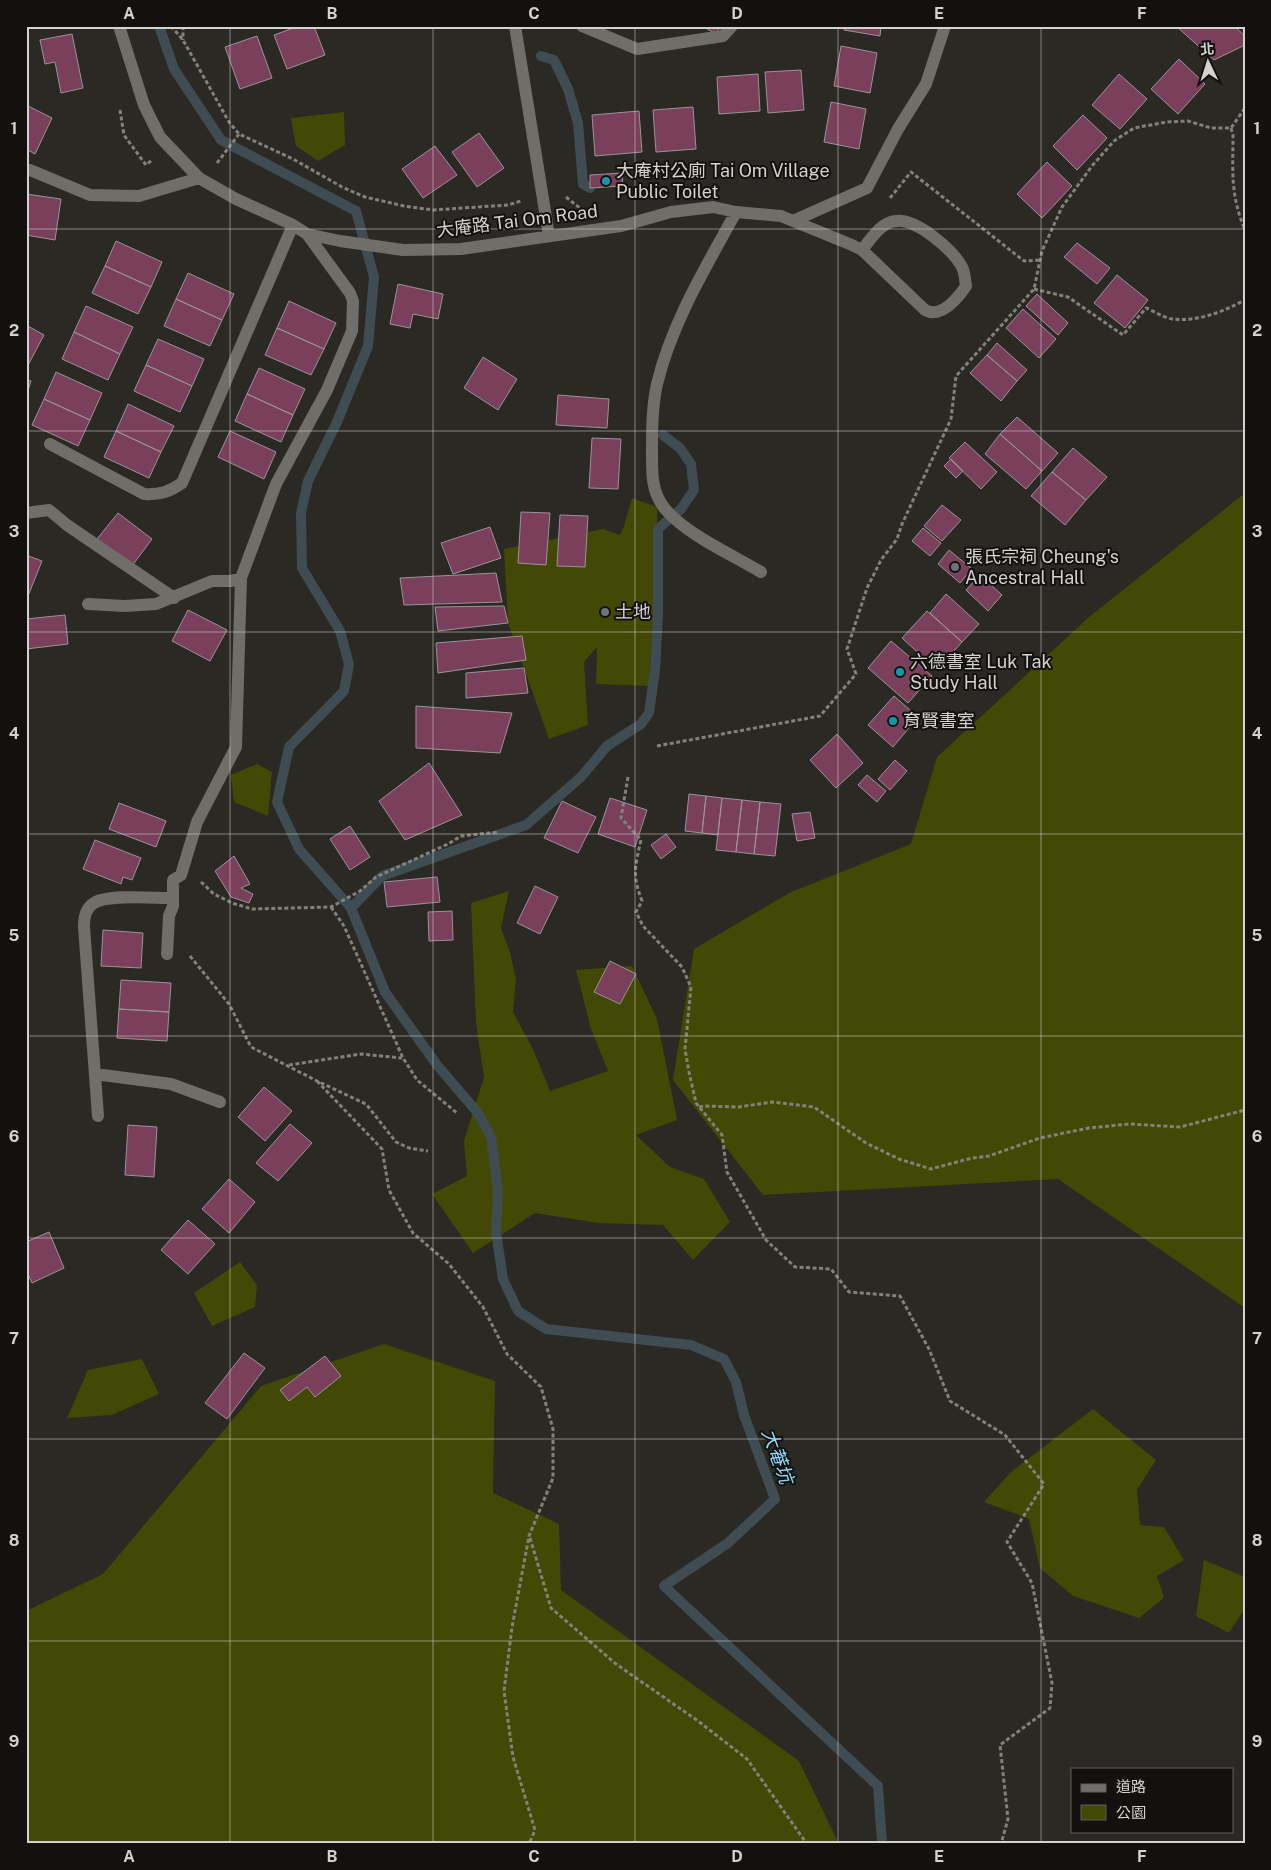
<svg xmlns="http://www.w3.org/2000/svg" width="1271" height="1870" font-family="'Public Sans','Noto Sans TC',sans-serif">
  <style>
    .green { fill: #414904 }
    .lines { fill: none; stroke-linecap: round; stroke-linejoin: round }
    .stream { stroke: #3f4c51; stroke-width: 10 }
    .building { fill: #7a3f5b; stroke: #9a9496 }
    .path { stroke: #82817d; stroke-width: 3; stroke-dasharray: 4 2.5; stroke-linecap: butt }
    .minor { stroke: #706e69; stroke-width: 12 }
    .grid { fill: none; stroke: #d3d2cf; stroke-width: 1; stroke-opacity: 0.55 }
    .culture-dot { fill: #0f9aa8; stroke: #12110f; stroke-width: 2 }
    .worship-dot { fill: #6b7280; stroke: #12110f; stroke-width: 2 }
    .labels { text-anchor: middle; stroke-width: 4; stroke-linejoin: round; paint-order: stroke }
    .poi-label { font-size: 18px; fill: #d3d2cf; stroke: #12110f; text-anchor: start }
    .street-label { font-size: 18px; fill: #d3d2cf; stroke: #12110f }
    .water-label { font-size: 19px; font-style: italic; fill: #88dafe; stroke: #12110f }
    .neatline { fill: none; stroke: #d3d2cf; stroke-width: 2 }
    .grid-label { font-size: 16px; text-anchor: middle; font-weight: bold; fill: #d3d2cf }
  </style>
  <rect width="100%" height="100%" fill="#2a2924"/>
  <!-- green -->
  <path class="green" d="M344 112 345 145 318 161 296 146 291 118Z
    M1245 493V1308L1058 1179 763 1195 673 1080 694 949 789 893 911 844 937 757 1089 617Z
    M632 498 657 507V552L649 686 596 684 597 647 584 662 588 725 549 739 508 623 504 549 603 529 620 535 624 526Z
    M257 764 272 772 268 816 234 802 231 775Z
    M509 891 501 928 510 952 516 979 513 1012 533 1049 550 1091 608 1071 591 1029 576 970 632 966 657 1019 677 1120 636 1135 670 1167 704 1179 730 1222 693 1260 663 1225 598 1223 535 1213 473 1253 432 1194 467 1176 464 1141 484 1077 476 1022 471 903Z
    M240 1262 257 1285 255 1307 212 1326 194 1293Z
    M384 1344 495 1381 493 1493 559 1524 561 1590 799 1761 839 1844H26V1611L103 1574 261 1386Z
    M142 1359 159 1394 112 1415 67 1418 88 1370Z
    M1093 1409 1156 1460 1137 1490 1140 1525 1164 1527 1184 1560 1157 1576 1164 1598 1139 1618 1073 1596 1040 1568 1029 1519 984 1502 1010 1473Z
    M1204 1560 1245 1577V1608L1229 1633 1196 1616Z"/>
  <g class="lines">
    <!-- stream -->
    <path class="stream" d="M159 26 174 69 221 140 356 211 374 277 368 346 337 422 308 481 301 513 302 568 340 631 349 664 344 691 289 747 277 802 299 849 351 908 385 992 437 1065 478 1113 491 1137 498 1191 496 1232 503 1279 518 1311 546 1329 691 1345 724 1359 736 1382 744 1415 775 1499 728 1543 664 1586 878 1786 882 1844
      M541 56 554 60 568 89 578 123 583 184 590 188
      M351 908 382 876 526 825 581 777 607 746 641 724 649 713 655 670 658 616V529L681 509 694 490 691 464 680 448 663 435"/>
  </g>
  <!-- building -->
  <path class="building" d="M299 26H314L325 55 287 69 274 35Z
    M702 26H721L716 34Z
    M845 26H881L880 36 844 30Z
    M1176 26H1234L1245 36V45L1214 60Z
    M72 34 83 88 61 93 55 62 45 64 40 40Z
    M257 36 272 78 240 89 225 47Z
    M841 46 877 53 870 93 834 86Z
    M1179 59 1205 84 1178 114 1151 89Z
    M801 70 804 110 768 113 765 72Z
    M758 74 760 111 719 114 717 77Z
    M1119 74 1147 99 1120 129 1092 105Z
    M831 102 866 109 859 149 824 142Z
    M26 105 52 118 35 154 26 149Z
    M693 107 696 149 656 152 653 110Z
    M639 111 642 152 595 156 592 115Z
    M1083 115 1107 138 1077 170 1053 146Z
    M479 133 504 168 477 187 452 152Z
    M435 146 457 175 423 198 402 169Z
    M1047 162 1072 186 1042 218 1017 194Z
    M622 173 623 186 590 188V175Z
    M26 194 61 199 55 240 26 235Z
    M116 241 162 262 151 287 105 266Z
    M1077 243 1110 268 1097 284 1064 257Z
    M105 266 151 287 138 314 92 293Z
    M188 273 234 294 222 320 176 299Z
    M1117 275 1148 300 1125 328 1094 303Z
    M398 284 443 294 438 319 413 314 410 328 390 324Z
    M1037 294 1068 323 1058 335 1026 306Z
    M176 299 222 320 210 346 164 326Z
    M289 301 336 323 324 349 277 328Z
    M86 306 133 327 120 354 74 332Z
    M1023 309 1056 339 1039 358 1006 328Z
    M26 325 44 335 27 367H26Z
    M277 328 324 349 311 375 265 355Z
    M74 332 120 354 108 380 62 359Z
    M158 339 204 359 192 386 146 365Z
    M997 343 1027 370 1017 381 987 355Z
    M987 355 1017 381 1001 401 970 373Z
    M483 357 517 379 498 410 464 388Z
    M146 365 192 386 180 412 134 391Z
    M259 368 305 389 293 415 247 394Z
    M56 372 102 393 90 420 44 399Z
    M26 379 31 381 26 397Z
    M247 394 293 415 281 442 235 421Z
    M558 395 609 399 607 428 556 425Z
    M44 399 90 420 78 446 32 425Z
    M128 404 174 426 161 452 116 431Z
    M1017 417 1058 453 1042 471 1000 434Z
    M116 431 161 452 149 478 104 457Z
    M230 431 276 452 264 479 218 457Z
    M1000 434 1042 471 1026 489 985 454Z
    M592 438 621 439 618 489 589 488Z
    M965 442 997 472 981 489 949 458Z
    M1073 448 1107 477 1086 500 1052 472Z
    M951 459 963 471 956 478 944 466Z
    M1052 472 1086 500 1065 525 1031 496Z
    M942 505 961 520 942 541 924 526Z
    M521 512 550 513 546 565 518 563Z
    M118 513 152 539 132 566 97 539Z
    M560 515 588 516 585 567 557 566Z
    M490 527 501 558 453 574 441 543Z
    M923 528 941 543 930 556 912 541Z
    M949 550 972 569 960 583 938 564Z
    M26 555 42 561 28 596 26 595Z
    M496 573 502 602 404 605 400 578Z
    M980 575 1002 595 988 611 966 590Z
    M946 594 979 624 962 642 930 613Z
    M504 606 508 623 438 631 435 607Z
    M188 610 227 630 210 661 172 641Z
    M927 611 962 642 937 670 902 638Z
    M65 615 68 644 26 649V619Z
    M522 636 526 660 438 673 436 643Z
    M891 641 932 676 908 703 868 668Z
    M524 668 528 693 466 698V673Z
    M894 696 918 717 893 747 868 725Z
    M416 706 512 713 500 753 416 748Z
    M837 734 863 763 836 788 810 760Z
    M895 760 907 771 890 790 878 779Z
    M429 763 462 815 405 840 379 801Z
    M867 775 886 791 877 802 858 785Z
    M689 794 706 796 702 833 685 831Z
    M706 796 722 798 718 835 702 833Z
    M610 798 647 810 635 847 598 834Z
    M722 798 742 800 736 852 716 850Z
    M742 800 760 802 754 854 736 852Z
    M562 801 596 817 578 853 544 838Z
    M760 802 781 804 775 856 754 854Z
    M119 803 166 821 156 847 109 829Z
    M810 812 815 838 797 841 792 814Z
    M350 826 370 857 350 870 330 839Z
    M666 834 676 847 661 859 651 845Z
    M95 840 141 858 132 880 123 877 121 884 83 869Z
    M234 856 250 884 241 888 253 894 249 903 231 897 215 871Z
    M437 877 440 902 387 907 384 882Z
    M535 886 558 897 540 934 517 923Z
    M452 911 453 940 429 941 428 912Z
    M103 930 143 933 141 968 101 966Z
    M610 961 636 974 620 1004 594 992Z
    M121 980 171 983 169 1012 119 1009Z
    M119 1009 169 1012 167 1041 117 1038Z
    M264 1087 292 1111 265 1141 238 1117Z
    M290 1124 312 1143 278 1181 256 1163Z
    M128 1125 157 1127 154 1177 125 1175Z
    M229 1179 255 1202 229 1233 202 1209Z
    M188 1220 215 1244 188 1274 161 1250Z
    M49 1232 64 1268 32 1283 26 1270V1242Z
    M244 1353 265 1368 227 1419 205 1403Z
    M325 1356 341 1376 315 1397 307 1387 289 1401 280 1390Z"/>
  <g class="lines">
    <!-- path -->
    <path class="path" d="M171 26 183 40 229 122 239 134 293 159 342 187 365 197 404 206 433 210 508 205 521 201
      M183 26V40
      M120 110 124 135 146 165 152 160
      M1231 128 1233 135C1233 172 1230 194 1245 230
      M217 163 239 134
      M566 197 581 209
      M890 198 911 172 1024 261 1040 260
      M1034 289 1068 297 1123 335 1146 308C1154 311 1164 318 1172 319 1198 322 1222 312 1245 300
      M657 746 820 716 856 674 847 649 867 588 881 560 897 539 902 524 951 419 956 376 1034 289 1042 251 1062 207 1092 166 1114 141 1134 128 1167 122 1188 121 1211 128H1231L1245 108
      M628 777 621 818 641 840C635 867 632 875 642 901L636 912 643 926 682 967 691 987 685 1049 689 1072 696 1103 722 1135 727 1172 766 1240 795 1267 831 1269 849 1292 900 1296 929 1349 950 1401 1005 1435 1044 1484 1007 1542 1032 1583 1052 1683 1050 1708 1000 1745 1008 1819 1001 1844
      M201 882 214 894 232 903 252 909 331 907 360 891 376 877 448 844 461 836 499 832
      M331 907 344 926 403 1058 417 1080 457 1113
      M190 956 229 1004 251 1047 317 1081 366 1104 396 1142 409 1148 428 1151
      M289 1065 361 1054 402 1058
      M317 1081 382 1149 389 1190 413 1233 449 1264 483 1307 507 1354 541 1387 553 1429V1478L529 1536 512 1627 504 1691 513 1757 535 1830 529 1844
      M699 1107 704 1106 739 1107 772 1102 814 1107 866 1143 899 1159 931 1169 972 1158 989 1156 1040 1138 1089 1128 1129 1124 1180 1127 1245 1110
      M530 1538 551 1608 616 1664 698 1721 747 1759 807 1844"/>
    <!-- minor -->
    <path class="minor" d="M119 26 144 105 160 137 199 178 236 199 293 225 307 234 340 241 403 250 461 249 621 226 671 212 713 207 736 212 781 216 852 245 862 250 925 310C941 319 958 298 966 286 965 280 965 273 962 267 953 250 916 218 896 221 881 222 871 239 862 250
      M515 26 549 236
      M582 26 637 49 723 36 732 26
      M26 170H30L90 195 139 196 199 178
      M736 212C706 267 672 322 657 384 652 407 652 430 652 452 652 473 651 493 666 510 689 536 731 554 761 572
      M793 221 867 188 898 129 926 84 945 26
      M50 444 144 494C160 495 169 492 182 483L293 225
      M26 513 49 510 67 525 174 598
      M88 604 125 606 156 604 212 581H231L241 578
      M167 954 169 916 173 906V880L181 875 197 822 236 747 241 578 276 484 327 390 352 331 353 301 350 293 307 234
      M95 1074 171 1084 220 1102
      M98 1116 84 927C84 918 85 909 94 903 108 894 154 898 172 898"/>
  </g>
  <!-- grid -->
  <path class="grid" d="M230 26V1844M433 26V1844M635 26V1844M838 26V1844M1041 26V1844M26 229H1245M26 431H1245M26 632H1245M26 834H1245M26 1036H1245M26 1238H1245M26 1439H1245M26 1641H1245"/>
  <!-- markers -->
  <g class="culture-dot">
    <circle cx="606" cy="181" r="5"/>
    <circle cx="900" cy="672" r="5"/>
    <circle cx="893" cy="721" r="5"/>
  </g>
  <g class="worship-dot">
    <circle cx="955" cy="567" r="5"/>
    <circle cx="605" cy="612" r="5"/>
  </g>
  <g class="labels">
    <!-- poi labels -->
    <g class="poi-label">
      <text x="616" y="177">大庵村公廁 Tai Om Village<tspan x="616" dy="21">Public Toilet</tspan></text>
      <text x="965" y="563">張氏宗祠 Cheung's<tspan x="965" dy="21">Ancestral Hall</tspan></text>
      <text x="615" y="618">土地</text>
      <text x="910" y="668">六德書室 Luk Tak<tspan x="910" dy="21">Study Hall</tspan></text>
      <text x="903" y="727">育賢書室</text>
    </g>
    <!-- street labels -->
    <g class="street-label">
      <text transform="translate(517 221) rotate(-7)" y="6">大庵路 Tai Om Road</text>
    </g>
    <!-- water labels -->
    <g class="water-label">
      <text transform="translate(778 1456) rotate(70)" y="7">大菴坑</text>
    </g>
  </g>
  <!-- border -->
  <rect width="1271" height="1870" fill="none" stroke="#12110f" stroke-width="55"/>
  <!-- legend -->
  <rect x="1071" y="1768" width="162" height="65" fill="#12110f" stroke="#5f5e5c"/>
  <rect x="1081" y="1784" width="25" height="8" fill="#706e69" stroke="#5f5e5c"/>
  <text x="1116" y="1792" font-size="15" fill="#d3d2cf">道路</text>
  <rect x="1081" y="1805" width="25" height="15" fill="#414904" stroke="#5f5e5c"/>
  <text x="1116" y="1818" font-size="15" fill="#d3d2cf">公園</text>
  <!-- north arrow -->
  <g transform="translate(1208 62) rotate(356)" stroke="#12110f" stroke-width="4" paint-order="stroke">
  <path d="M0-4L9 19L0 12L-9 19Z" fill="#d3d2cf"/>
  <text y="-8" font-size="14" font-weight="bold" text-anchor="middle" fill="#d3d2cf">北</text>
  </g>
  <rect x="28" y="28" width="1216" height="1814" class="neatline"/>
  <g class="grid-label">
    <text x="129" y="19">A</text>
    <text x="332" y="19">B</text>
    <text x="534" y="19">C</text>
    <text x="737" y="19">D</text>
    <text x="939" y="19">E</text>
    <text x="1142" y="19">F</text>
    <text x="14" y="134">1</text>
    <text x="1257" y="134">1</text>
    <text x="14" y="336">2</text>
    <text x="1257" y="336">2</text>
    <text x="14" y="537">3</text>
    <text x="1257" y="537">3</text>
    <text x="14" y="739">4</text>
    <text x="1257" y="739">4</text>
    <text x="14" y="941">5</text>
    <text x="1257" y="941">5</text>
    <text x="14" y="1142">6</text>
    <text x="1257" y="1142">6</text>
    <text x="14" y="1344">7</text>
    <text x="1257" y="1344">7</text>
    <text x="14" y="1546">8</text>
    <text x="1257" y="1546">8</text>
    <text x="14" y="1747">9</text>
    <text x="1257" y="1747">9</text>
    <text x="129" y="1862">A</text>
    <text x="332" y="1862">B</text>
    <text x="534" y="1862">C</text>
    <text x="737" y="1862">D</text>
    <text x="939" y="1862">E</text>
    <text x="1142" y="1862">F</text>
  </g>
</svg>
